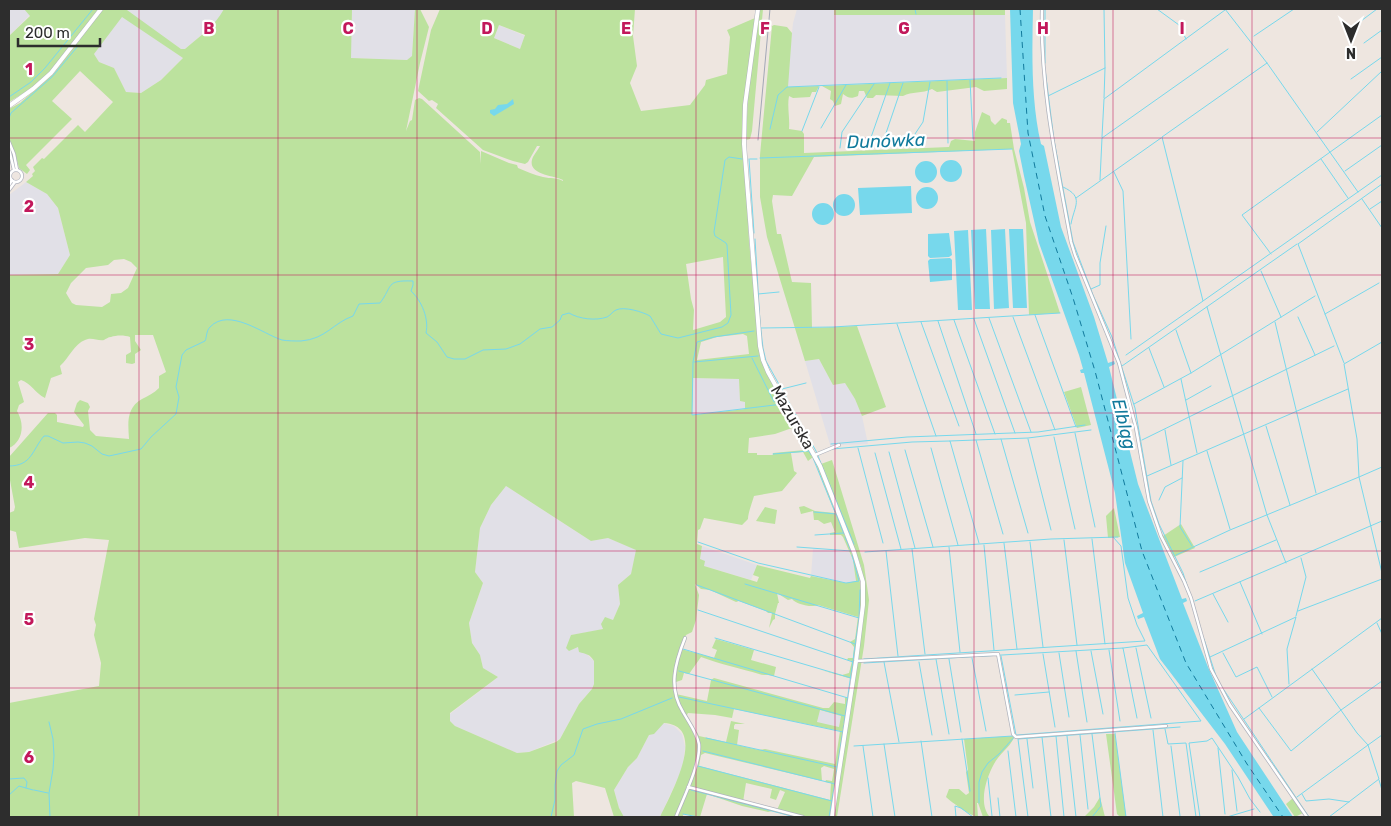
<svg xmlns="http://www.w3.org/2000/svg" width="1391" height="826" font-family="Rubik,sans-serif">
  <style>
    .industrial { fill: #e1e0e7 }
    .green { fill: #bce29e; fill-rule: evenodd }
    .water { fill: #77d8ec }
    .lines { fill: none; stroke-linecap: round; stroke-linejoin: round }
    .stream { stroke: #77d8ec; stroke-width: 1 }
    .ferry { stroke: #117a9c; stroke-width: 1; stroke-dasharray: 6 5; stroke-linecap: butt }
    .minor-casing { stroke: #b0b3bd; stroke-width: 4 }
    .tertiary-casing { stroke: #b0b3bd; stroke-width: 5 }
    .secondary-casing { stroke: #b0b3bd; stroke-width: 5 }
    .minor { stroke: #fff; stroke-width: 2.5 }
    .tertiary { stroke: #fff; stroke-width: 4 }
    .secondary { stroke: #fff; stroke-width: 4 }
    .rail { stroke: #a2a7b6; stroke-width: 1 }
    .grid { fill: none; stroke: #c2185b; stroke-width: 1; stroke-opacity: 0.55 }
    .labels { text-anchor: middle; stroke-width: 4.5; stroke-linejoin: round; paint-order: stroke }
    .street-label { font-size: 16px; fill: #2d2d2d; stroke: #fff }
    .water-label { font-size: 18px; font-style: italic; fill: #117a9c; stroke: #fff }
    .grid-label { font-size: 16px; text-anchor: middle; font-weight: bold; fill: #c2185b; stroke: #fff; stroke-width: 4.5; stroke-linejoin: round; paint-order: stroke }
  </style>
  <rect width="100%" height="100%" fill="#eee6e0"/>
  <!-- industrial -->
  <path class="industrial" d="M9 9H24L30 15 9 36Z
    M128 9H224L219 19 206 31 185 49H181L138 19 127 10Z
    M352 9H415L412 57 407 60 350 58Z
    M797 9H834V14L1005 15 1007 78 787 87 793 23Z
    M122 16 183 58 161 80 141 93 126 92 114 68 99 62 94 54Z
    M499 25 525 36 520 49 494 38Z
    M26 182 47 194 58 208 70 255 58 274 9 275V195Z
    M819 359 833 385 845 383 855 399 862 416 868 444 839 445 831 448 805 361Z
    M692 378 739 379 740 401 745 402 746 409 692 415Z
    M506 486 591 541 608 538 637 550 631 574 618 585 620 604 613 620 603 625V628L600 630 571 635 569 650 579 647 594 661V684L592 689 579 704 560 739 529 752 517 753 455 726 450 721V714L498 677 483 668 480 655 472 643 469 623 483 583 475 572 480 528 491 505Z
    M702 546 757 565 751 580 704 566 700 560Z
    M813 549 849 552 853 560 856 582 846 583 811 576Z
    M819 710 841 716 839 727 817 723Z
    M663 723 674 726 682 734 685 747 683 767 660 817H624L619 808 614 790 628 767 637 758 649 735 654 733Z"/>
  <!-- green -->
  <path class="green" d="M24 9H99L49 73 32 88 9 102V36L30 16Z
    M103 9H128L127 10 181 49H185C199 37 215 26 224 9H352L351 58 407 60 412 56 415 9H420L429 27 420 63 406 131 410 121 412 120 415 100 419 98 422 99 480 152 481 164V151L509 163 517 165 518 168C526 171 534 175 543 177 551 179 556 177 563 181V180C554 175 525 175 533 157 535 153 538 150 540 146H537L528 162 525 164 513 161 483 150 436 108 438 104 432 100 429 101 418 91 431 30 440 9H635L633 36 637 66 630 83 641 111 690 105 705 85 706 80 727 74 730 37 727 30 755 18 743 121 749 241 760 356 765 369 815 458 859 572 862 604 852 679 821 670 842 675 849 673 852 661 847 660 848 658H853L854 647 850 642 855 639 858 617 818 605C811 608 796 604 792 599L788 600 777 593 779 603H778L775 614V619L773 620 769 628 772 613H768L766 611 739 601 736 602 710 590 701 589 695 584 699 595 696 620 692 632 686 635 681 649 714 658 717 650 712 648 716 639 754 650 751 660 776 667 774 676C768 674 764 676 759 674 742 669 720 664 701 657L689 674 684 673 682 680 676 682V694L707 701 711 680 714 678 823 708H829L834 702 845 704V697L850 699 831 817H795L772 811 768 812 742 806 707 794 700 817 684 814 682 817H660C669 797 710 726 664 723L654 734 649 735 637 758 628 767 614 790 619 808 624 817H614L605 788 576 781 572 783 574 817H9V703L99 686 101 663 94 635 96 625 94 619 109 540 85 538 19 548 16 532 9 530V513L14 511 15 507 9 475V457L48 413H55L57 415V422L83 427 84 425 74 412 77 403 80 400 88 403 90 407 88 411 90 430 96 436 129 439C128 423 126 408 142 399 148 396 154 393 159 388V376L166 372 153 335H135V341L141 350 135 354V363L132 364 126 363V355L131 352 130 337C125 335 116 335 111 337 108 337 106 339 104 340 99 341 93 338 88 339 75 342 70 357 60 366L62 374 51 378 45 398C35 393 31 383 21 380L18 382 24 402 19 405 17 411C25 424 23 442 9 448V275L58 274 70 255 58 208 47 194 26 182 33 176 32 174 35 171 33 167 42 158 44 159 78 125 85 132 113 102 80 71 52 101 72 119 26 165 30 170 27 174 19 168 15 153 9 140V109L20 103 54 73ZM122 17 183 58 161 80 141 93 126 92 114 68 99 62 94 54ZM499 25 525 35 520 49 494 38ZM723 257 726 317 720 322 693 330 694 310 691 299 686 264ZM124 259 131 262 137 268 128 288 121 293 111 294 110 302 102 307 76 305 72 303 66 293 71 283 86 268 108 265 114 260ZM743 334 747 336 749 354 697 360 701 342 717 337ZM693 378 739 379 740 401 745 402V409L692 415ZM792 428 805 450 773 453V455H757V453H748L749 438 775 434ZM803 452 808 461 813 457 835 513 815 511 804 506 799 507 801 514 813 511 814 520H818L824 524 831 522 835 532 830 533V535H841L843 537 853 560 856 581 846 583 811 576 810 578 757 565 753 575 759 577 757 582 704 566 705 561 700 559 702 546 697 544 698 530 700 529 704 518 742 525 748 519C748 513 752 503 754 496L782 491 797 473 794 471 791 453ZM506 486 591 541 608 538 636 550 631 574 618 585 620 604 613 620 605 617 601 624 603 629 571 635 566 648 569 651 578 647 579 652C586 654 590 654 594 661V684L592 689 579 704 560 739 556 742 529 752 517 753 455 726 450 721V713L498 677 483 668 480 655 472 643 469 623 483 583 475 572 480 528 491 505ZM734 709 840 731 835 764 765 749 759 750 737 745 739 730 734 729V726L735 724H745L731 721 726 742 699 736 697 732 694 733 686 717 688 713 715 715 732 718ZM820 710 841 716 839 727 817 722ZM705 753 822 781 821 768 824 766 834 769 832 781 826 780 825 782 831 783 830 800 699 766 701 755ZM746 783 772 789 770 798 776 800 780 790 785 792 777 810 743 802Z
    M759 9H763L752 131 750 139 746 140 748 96Z
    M834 9H1005V15H834Z
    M774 25 787 27 792 33 788 87 819 86 816 92H812L810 97 793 98 789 96C787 107 790 118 789 129L802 131 804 134V153L949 147 951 141 955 139 975 141V132L982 112 990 116 991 121 995 125 1002 118 1007 120V123H1010L1014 149 1024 188 1030 222 1060 313 1029 315 1026 223 1012 149 814 157 792 196 773 195 772 201 777 234H781L792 282 811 283 812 328 857 326 886 407 862 416 855 399 845 383 833 385 819 359 805 361 767 237 760 197V155L772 26Z
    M1007 78V89L984 91 976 87 937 92 932 89C922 94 912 91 903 96L876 95 873 98H867L864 91H859L858 96C851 99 848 98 843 94L841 104 835 106 833 101 830 99 831 91 822 86Z
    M1081 387 1091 425 1077 428 1064 392Z
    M832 460 864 565 869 600 864 646 837 817H834L863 622V576L861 566 821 464Z
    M765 507 777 510 775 524 756 521Z
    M1114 508 1120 537 1108 538 1106 516Z
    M1181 524 1195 548 1174 557 1163 536Z
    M1106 734H1115L1126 816 1124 817H1117L1119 816 1117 814Z
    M1013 736 1014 738C1009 748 999 754 994 764 986 778 978 804 990 817H983L978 803H977L978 817C972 817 951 802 946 797L949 789H959L966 795 969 793 966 772 968 770 964 739Z
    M1100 797 1105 817H1084L1094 807Z
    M1293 798 1303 813 1295 817 1286 804Z"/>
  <!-- water -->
  <path class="water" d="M1010 9H1033C1032 53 1031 101 1041 144L1044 146 1061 227 1094 317 1108 363 1114 361 1115 364 1109 367 1138 484 1182 599 1186 598 1187 601 1183 603 1208 667 1237 732 1293 817 1273 816 1225 744 1160 659 1144 617 1138 619 1137 616 1143 613 1125 563 1115 493 1084 373H1081L1080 370 1083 369 1079 355 1039 243 1024 176 1019 151 1021 144 1013 103Z
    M513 99 514 104 494 116 490 113V110L495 109 498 105 507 104Z
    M940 171a11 11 0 1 1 22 0a11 11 0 1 1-22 0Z
    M915 172a11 11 0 1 1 22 0a11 11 0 1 1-22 0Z
    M911 186 912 213 860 215 858 188Z
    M916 198a11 11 0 1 1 22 0a11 11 0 1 1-22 0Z
    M833 205a11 11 0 1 1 22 0a11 11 0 1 1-22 0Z
    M812 214a11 11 0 1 1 22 0a11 11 0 1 1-22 0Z
    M986 229 990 309H975L971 230Z
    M1005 229 1009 308 994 309 991 230Z
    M1009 229H1023L1027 308H1013Z
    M968 230 972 310H958L954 231Z
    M949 233 952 255 949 257 930 258 928 256V234Z
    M950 258 952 260V280L930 282 928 261 930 259Z"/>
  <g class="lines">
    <!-- stream -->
    <path class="stream" d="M915 9 916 14
      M1045 9V63
      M1157 9 1179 25 1186 39
      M1225 9 1267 63 1358 192
      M1361 21 1377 9
      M1254 36 1294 9
      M1364 43 1382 30
      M1045 69 1054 140 1073 242 1093 295 1112 337 1135 408 1151 501 1159 524 1183 573 1197 616
      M1351 79 1382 57
      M970 80 973 139
      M947 81 948 143
      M1048 96 1105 68
      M9 97 31 82 45 68 93 9
      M1104 98 1105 68 1104 9
      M9 118 11 113 52 77 78 46
      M821 128 846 85
      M770 129 778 95 787 87 1001 78
      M802 131 819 87
      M1317 132 1382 71
      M1102 137 1104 99 1225 10
      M882 145 903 83
      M914 145 915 134 923 122 930 82
      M868 146 890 83
      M840 148 842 132 874 84
      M760 158 1012 149
      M749 159 754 233
      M750 159H757
      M1321 159 1348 198
      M1345 171 1382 145
      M1114 172 1123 191 1131 339
      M1100 180 1102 138 1228 49
      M1063 187C1085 197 1074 206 1071 224
      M1076 198 1161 138
      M1362 199 1382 228
      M1370 209 1382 201
      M755 239 760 322 763 348 766 361 816 451 854 544
      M1271 254 1242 215 1382 115
      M1261 271 1281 317
      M1091 289 1100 285V263L1106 226
      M758 294 779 292
      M1203 301 1382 175
      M1207 307 1267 515 1286 563
      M1325 314 1379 283
      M1035 315 1076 427
      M1013 317 1055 430
      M1298 317 1315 355
      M989 318 1031 432
      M974 319 1015 433
      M954 320 995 434
      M938 321 976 434
      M921 322 959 426
      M1275 322 1316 493
      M897 324 936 436
      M761 328 833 327 1060 313
      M1176 330 1191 373
      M754 331 714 337 697 342 693 362 692 415 783 404
      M1149 348 1164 387
      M1126 355 1203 301 1162 137 1267 63
      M752 358 774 402
      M694 362 758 356
      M1344 363 1298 244 1382 184
      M1122 366 1297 244
      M1181 379 1197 453
      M782 389 806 383
      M1186 400 1211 386
      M1134 404 1191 373 1315 296
      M787 411 811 455
      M1266 426 1290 505
      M1165 430 1171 465
      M1075 433 1095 527
      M1054 437 1075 529
      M1001 439 1028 533
      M1028 439 1051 530
      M976 440 1003 534
      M1142 440 1334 346
      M950 441 1028 438 1091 430
      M831 444 907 437 1038 432 1085 425
      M858 448 883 543
      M931 448 958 545
      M832 449 912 442 950 441 979 543
      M905 450 933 547
      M1207 451 1230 529
      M889 452 915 548
      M875 453 901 549
      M773 454 809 451
      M813 458 835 512
      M1183 461 1180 527 1192 546
      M9 466C32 466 32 450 44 436H48L63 443 78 442 85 443 92 446 102 454 109 456 141 449 151 437 176 414 179 397 176 387 182 355 186 350 205 341C207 337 206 331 210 327 229 307 263 334 282 340 288 341 295 341 301 341 326 339 333 323 353 316L359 304 380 303C393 286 385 280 413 281V285L411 291C422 301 429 319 426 333L437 342 447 357 454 359H465L483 350 506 349 520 344 540 329 552 327 560 320 562 315 569 313C579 319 596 321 607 317 611 315 613 311 616 310 624 306 643 312 650 316L661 334 678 338 722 327 728 323 731 315 727 245 726 243 715 236 714 232 725 160 729 157 742 159
      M1382 467 1359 477 1382 573
      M1147 476 1348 389
      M1159 500 1165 487 1182 478
      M814 512 836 514 844 534
      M815 535 843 533
      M845 537 851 551
      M1092 539 1105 644
      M1064 540 1077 645
      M698 542 758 563 846 583 859 581 852 555
      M1030 542 1043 647
      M1004 543 1017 649
      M984 545 994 650
      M797 547 851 551
      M949 547 960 652
      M912 549 925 654
      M886 551 898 656
      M865 552 1051 539 1118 537
      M1176 555 1230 530 1359 477 1357 439 1344 364 1382 342
      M1200 572 1276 540
      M1240 582 1262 634
      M745 584 859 618
      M697 585 855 644
      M1213 594 1228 622
      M1195 601 1382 521
      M698 610 853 662
      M1298 611 1382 579
      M1296 616 1306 577 1301 558
      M1377 623 1382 634
      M715 638 851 678
      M1204 639 1216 676
      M1136 648 1151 718
      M683 649 848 698
      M1109 650 1120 721
      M1076 651 1087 722
      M1091 651 1103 714
      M1059 653 1069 717
      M1223 653 1236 677 1257 667 1272 697
      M1043 654 1055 727
      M1210 657 1296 617 1287 649 1289 684
      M972 658 986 731
      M864 659 1145 641 1137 625 1128 598 1121 546 1113 537
      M936 659 949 734
      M949 659 961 732
      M884 662 899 742
      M919 662 932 735
      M864 663 1123 648 1137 718
      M1312 669 1357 733 1368 745 1382 735
      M679 671 845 716
      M1224 690 1309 817
      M1015 695 1049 692
      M679 697 843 732
      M1259 708 1291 751 1341 710 1382 681
      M1244 719 1382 618
      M49 722 53 739 54 756 53 769 49 793 50 817
      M844 723 859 618 860 590
      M843 728 844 725
      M1165 729 1168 744 1186 743 1196 817
      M1153 730 1163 817
      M1115 733 1126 817
      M1092 734 1101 806 1092 817
      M1017 735 1201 721 1147 645 1123 648
      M1080 735 1088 809
      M1056 736 1064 817
      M1067 736 1076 817
      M1042 737 1051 817
      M706 738 837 767
      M962 739 970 791
      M1027 739 1033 788
      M921 741 932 817
      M884 744 895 817
      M854 746 1013 736
      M863 746 873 817
      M1171 746 1180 816
      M1218 748 1225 814
      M703 751 835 784
      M1008 751 1016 817
      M698 766 832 801
      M1232 770 1237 811
      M836 774 843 730
      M988 778 992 816
      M9 779 24 778 27 782 26 788
      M1379 780 1382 790
      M34 790 48 793
      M691 790 795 817
      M1302 794 1306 801 1329 799 1349 802
      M9 795 19 786 33 790
      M1297 797 1368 745 1379 779 1329 817
      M998 798 1000 817
      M979 803V782L982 772 988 763 999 754 1016 735 1001 656
      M683 814 698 817
      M551 817 555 800V785L557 771 561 765 574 755 583 729 597 724 621 719 672 698
      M829 817 836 776
      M956 817 955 806 961 808 973 817
      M1028 817 1018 739 1180 727
      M1200 817 1189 743 1207 741 1212 738 1238 777 1250 799 1260 812
      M1227 817 1254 809
      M1356 817H1370"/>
    <!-- ferry -->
    <path class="ferry" d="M1020 9 1028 133 1045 216 1073 298 1095 371 1142 551 1186 663 1247 764 1283 817"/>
    <defs>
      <path id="minor" d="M1042 9C1040 88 1057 165 1071 242L1075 255 1119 363 1136 428 1149 501 1161 536 1184 581 1191 598 1211 669 1230 705 1307 817
        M9 142 14 154 17 170
        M9 149 14 170
        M10 176a6 6 0 1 1 12 0a6 6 0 1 1-12 0Z
        M9 185 12 180
        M9 190 15 182
        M815 455 839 445
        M856 661 998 654 1013 734 1016 737 1166 726
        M688 787 803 817
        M676 817C683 799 701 763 699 744 697 733 688 721 683 712 668 688 675 663 685 638"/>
      <path id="tertiary" d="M9 106 33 89 51 73 101 9"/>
      <path id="secondary" d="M758 9 745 105 744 144 760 346 763 360 768 372 820 466 854 552 863 582V605L856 661 832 817"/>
    </defs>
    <!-- minor casing -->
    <use href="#minor" class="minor-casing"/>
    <!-- tertiary casing -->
    <use href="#tertiary" class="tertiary-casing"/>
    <!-- secondary casing -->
    <use href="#secondary" class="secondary-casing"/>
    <!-- minor -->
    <use href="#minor" class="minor"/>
    <!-- tertiary -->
    <use href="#tertiary" class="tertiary"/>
    <!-- secondary -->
    <use href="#secondary" class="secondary"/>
    <!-- rail -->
    <path class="rail" d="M758 140 770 9"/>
  </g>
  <!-- grid -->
  <path class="grid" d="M139 9V817M278 9V817M417 9V817M556 9V817M696 9V817M835 9V817M974 9V817M1113 9V817M1252 9V817M9 138H1382M9 275H1382M9 413H1382M9 551H1382M9 688H1382"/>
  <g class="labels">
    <!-- street labels -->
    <g class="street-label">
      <text transform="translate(793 417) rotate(60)" y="6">Mazurska</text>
    </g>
    <!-- water labels -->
    <g class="water-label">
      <text transform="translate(886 141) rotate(-2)" y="6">Dunówka</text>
      <text transform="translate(1124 424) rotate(76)" y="6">Elbląg</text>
    </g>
  </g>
  <g class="grid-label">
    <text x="209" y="34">B</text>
    <text x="348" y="34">C</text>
    <text x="487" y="34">D</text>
    <text x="626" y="34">E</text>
    <text x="765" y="34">F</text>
    <text x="904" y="34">G</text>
    <text x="1043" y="34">H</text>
    <text x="1182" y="34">I</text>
    <text x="29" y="75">1</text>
    <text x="29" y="212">2</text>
    <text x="29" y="350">3</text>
    <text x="29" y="488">4</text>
    <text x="29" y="625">5</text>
    <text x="29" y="763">6</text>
  </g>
  <!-- border -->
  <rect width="1391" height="826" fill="none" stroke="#2d2d2d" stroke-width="20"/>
  <!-- north arrow -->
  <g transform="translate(1351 40) rotate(180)" stroke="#ffffff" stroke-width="4" paint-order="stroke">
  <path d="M0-4L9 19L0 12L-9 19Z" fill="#2d2d2d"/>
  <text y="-8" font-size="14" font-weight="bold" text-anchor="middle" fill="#2d2d2d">N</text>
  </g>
  <!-- scale -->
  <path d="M18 38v8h82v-8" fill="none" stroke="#2d2d2d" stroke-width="2.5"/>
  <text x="25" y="38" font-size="15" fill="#2d2d2d" stroke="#ffffff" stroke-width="4" paint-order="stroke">200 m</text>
</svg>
